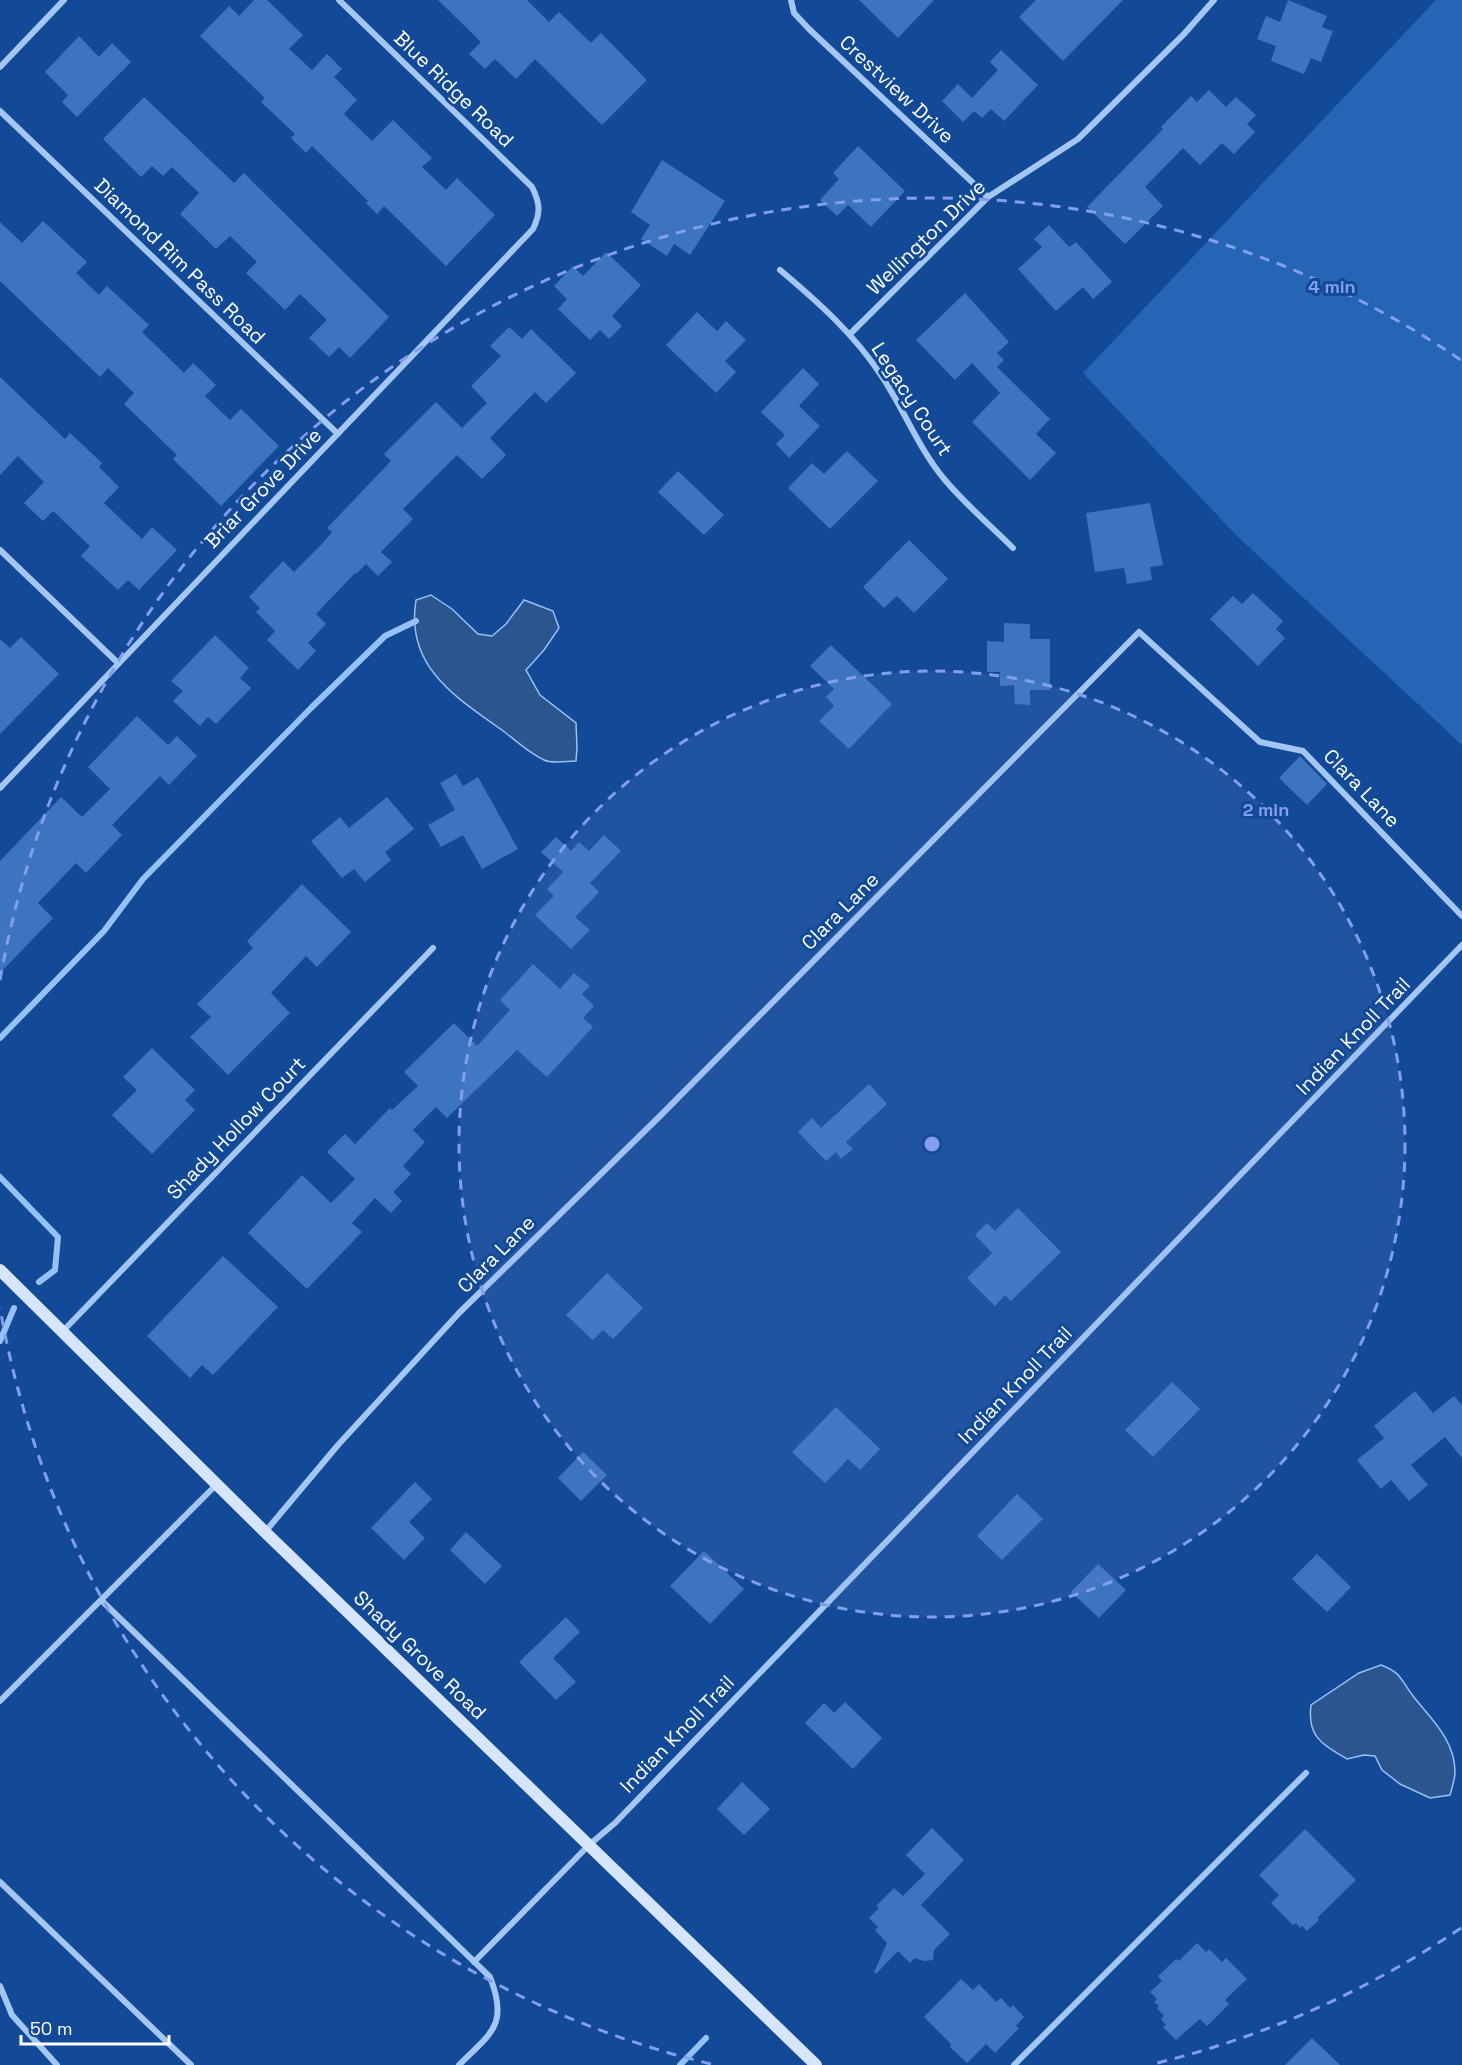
<svg xmlns="http://www.w3.org/2000/svg" width="1462" height="2065" font-family="'Space Grotesk',sans-serif">
  <style>
    .green { fill: #2664b6 }
    .water { fill: #2c558f; stroke: #96c1f6; stroke-width: 1.5 }
    .lines { fill: none; stroke-linecap: round; stroke-linejoin: round }
    .stream { stroke: #96c1f6; stroke-width: 6 }
    .building { fill: #3c74c0 }
    .street { stroke: #a4c6f3; stroke-width: 6 }
    .secondary { stroke: #d4e5fd; stroke-width: 12 }
    .ring { fill: none; stroke: #839eea; stroke-width: 3; stroke-dasharray: 10 8 }
    .labels { text-anchor: middle; stroke-width: 6; stroke-linejoin: round; paint-order: stroke }
    .street-label { font-size: 20px; fill: #fff; stroke: #134a98 }
    .centre { fill: #839eea; stroke: #134a98; stroke-width: 3 }
    .ring-label { font-size: 18px; text-anchor: middle; font-weight: bold; fill: #839eea; stroke: #134a98; stroke-width: 6; stroke-linejoin: round; paint-order: stroke }
  </style>
  <rect width="100%" height="100%" fill="#134a98"/>
  <!-- green -->
  <path class="green" d="M1436 0H1462V745L1237 536 1083 373Z"/>
  <!-- water -->
  <path class="water" d="M431 595 452 609 478 634 492 636 506 624 524 600 553 611 559 628 544 650 526 670 540 695 576 723 577 748 576 761C567 761 552 764 544 760 529 753 515 740 502 730 455 697 405 666 416 600Z
    M1381 1665C1402 1673 1400 1679 1413 1696 1431 1719 1455 1740 1455 1772 1455 1779 1452 1788 1450 1795L1430 1798 1400 1784 1382 1770 1375 1756 1364 1755 1347 1759C1322 1744 1307 1737 1311 1705L1359 1673Z"/>
  <g class="lines">
    <!-- stream -->
    <path class="stream" d="M0 1038 104 931 143 879 311 708 385 636 416 621
      M0 1177 58 1237 55 1270 39 1282
      M0 1341 14 1308
      M680 2065 706 2038"/>
  </g>
  <!-- building -->
  <path class="building" d="M254 0H267L303 35 289 49 312 70 327 54 342 69 334 77 357 100 344 114 372 141 393 120 432 158 422 167 446 190 457 178 495 215 446 266 384 206 377 214 366 203 368 201 312 146 306 153 291 138 295 134 261 102 265 98 200 36 229 6 239 16Z
    M438 0H527L549 22 559 12 591 43 601 33 647 80 602 125 535 59 516 79 495 59 485 69 469 54 481 42Z
    M859 0H934L898 38Z
    M1036 0H1123L1063 61 1019 17Z
    M1288 0 1327 16 1322 27 1333 31 1321 62 1311 58 1304 74 1271 61 1276 46 1257 39 1266 16 1280 22Z
    M79 36 99 57 112 43 131 62 77 117 62 102 68 95 45 72Z
    M1001 50 1038 85 1004 121 991 109 982 118 974 111 963 122 942 101 958 84 972 98 998 70 990 62Z
    M1209 90 1226 107 1236 97 1256 115 1247 124 1255 132 1234 154 1222 143 1200 165 1183 148 1145 187 1163 206 1125 244 1087 207 1163 129 1161 127 1191 96 1197 102Z
    M144 97 234 183 244 173 389 317 350 358 339 347 329 357 309 338 327 320 300 294 285 310 246 273 257 262 230 236 216 249 180 214 199 193 172 167 163 176 152 166 141 177 103 139Z
    M858 146 905 191 871 227 848 205 837 216 820 200 839 179 833 173Z
    M662 160 725 201 690 255 674 244 667 256 641 239 650 225 631 212Z
    M43 221 87 262 76 273 99 295 107 286 149 325 142 332 184 373 193 363 216 385 205 396 230 420 241 409 279 446 221 506 173 459 177 455 124 404 134 393 108 368 100 377 0 281V222L22 243Z
    M1049 225 1069 247 1076 242 1112 282 1093 299 1083 287 1056 311 1018 269 1042 247 1034 239Z
    M606 252 641 285 612 316 622 326 609 339 600 330 590 340 558 309 567 299 554 286 573 266 583 276Z
    M965 293 1009 342 997 353 1004 360 997 367 1050 419 1036 434 1056 453 1030 480 972 422 1000 393 972 363 955 380 916 340Z
    M697 312 717 331 726 321 746 340 725 361 736 372 716 393 666 345Z
    M509 327 522 339 531 329 576 373 546 403 535 392 490 438 506 455 482 479 457 455 403 509 413 519 381 552 392 562 378 576 366 564 356 574 355 573 316 614 326 624 308 643 316 651 298 670 267 640 275 631 256 612 260 608 249 597 283 561 294 572 323 543 332 532 327 528 391 461 384 454 436 402 462 428 487 403 471 386 501 356 490 346Z
    M803 368 819 384 799 406 820 426 789 458 776 444 785 435 761 412Z
    M0 377 65 439 70 433 102 463 99 467 119 487 104 503 142 539 152 527 177 550 139 590 128 580 118 590 81 556 90 546 53 511 43 521 24 503 44 482 18 456 0 475Z
    M847 451 878 481 830 529 788 488 812 463 824 474Z
    M678 471 724 515 704 535 658 492Z
    M1150 503 1163 565 1150 567 1152 580 1127 584 1124 568 1095 572 1086 513Z
    M909 540 948 579 914 613 897 596 884 608 863 587Z
    M1253 593 1283 621 1276 629 1285 638 1258 666 1210 619 1233 596 1242 604Z
    M1004 623 1030 624V639H1050V690H1030V705L1015 704 1014 685 1000 686V672H987V641L1004 642Z
    M215 635 249 668 240 678 251 688 216 724 208 717 200 726 173 701 183 691 171 681Z
    M21 637 59 674 0 734V639L10 648Z
    M831 645 892 704 849 749 819 721 834 706 826 697 834 689 810 666Z
    M137 716 168 745 177 736 197 756 169 785 160 776 112 825 122 835 86 873 76 863 38 903 53 918 0 973V861L61 797 82 817 110 789 88 767Z
    M1300 756 1327 784 1307 805 1279 778Z
    M456 774 463 786 478 777 518 849 482 869 463 835 441 847 428 825 455 810 440 783Z
    M387 797 414 829 385 852 391 860 365 882 354 869 342 878 311 841 340 817 349 828Z
    M604 835 621 851 590 883 599 892 575 917 590 930 571 949 535 915 554 896 547 889 563 872 541 852 556 837 571 851 579 842 589 851Z
    M302 884 351 932 317 967 306 956 271 993 290 1013 228 1075 190 1037 211 1017 197 1004 253 948 247 941Z
    M533 964 560 989 574 973 590 986 582 994 594 1006 583 1018 593 1027 547 1077 517 1050 447 1118 436 1107 413 1130 425 1142 403 1166 411 1174 393 1192 402 1201 391 1213 375 1198 352 1223 362 1232 307 1289 248 1233 302 1175 331 1203 355 1179 327 1152 345 1134 355 1144 390 1108 392 1110 418 1086 404 1072 454 1023 477 1046 510 1010 500 1000Z
    M152 1048 195 1090 185 1100 195 1110 152 1154 112 1115 137 1090 123 1077Z
    M869 1084 887 1104 846 1142 853 1149 841 1159 836 1152 826 1161 798 1132 812 1118 821 1128Z
    M1018 1208 1061 1252 1011 1301 1005 1295 995 1306 967 1278 992 1253 975 1235 987 1223 995 1231Z
    M223 1256 278 1307 213 1375 202 1365 190 1378 147 1336Z
    M607 1273 643 1308 613 1339 603 1330 593 1340 566 1315Z
    M1172 1382 1200 1409 1153 1457 1125 1430Z
    M1415 1391 1433 1413 1454 1396 1462 1405V1458L1445 1437 1411 1465 1428 1485 1409 1501 1391 1480 1381 1489 1357 1460 1384 1438 1374 1426Z
    M836 1407 880 1449 860 1470 848 1459 825 1483 792 1452Z
    M583 1452 607 1475 581 1501 558 1478Z
    M415 1482 432 1499 409 1522 425 1538 404 1560 371 1528Z
    M1017 1494 1043 1519 1002 1560 977 1536Z
    M466 1532 502 1566 485 1584 450 1550Z
    M704 1551 744 1589 710 1624 670 1586Z
    M1317 1554 1351 1587 1327 1612 1292 1579Z
    M1098 1564 1126 1590 1099 1618 1071 1592Z
    M566 1617 580 1632 553 1658 576 1682 556 1700 519 1662Z
    M845 1702 882 1738 853 1769 805 1723 824 1703 834 1713Z
    M742 1782 770 1809 744 1835 717 1809Z
    M932 1828 964 1860 921 1905 950 1934 934 1950 933 1960 924 1961 915 1958 910 1963 898 1951 876 1974 874 1972 887 1943 875 1930 878 1927 869 1918 879 1908 876 1906 894 1888 903 1896 925 1874 906 1855Z
    M1305 1829 1356 1880 1318 1917 1319 1920 1307 1931 1302 1926 1300 1928 1296 1923 1293 1925 1271 1903 1279 1895 1259 1875Z
    M1197 1943 1206 1952 1209 1949 1222 1962 1226 1958 1247 1979 1225 2000 1229 2004 1207 2026 1200 2019 1176 2040 1163 2027 1166 2025 1161 2019 1164 2016 1157 2008 1159 2006 1154 2002 1157 1999 1150 1992 1162 1981 1158 1976 1176 1959 1179 1961Z
    M961 1979 973 1990 979 1984 996 2002 1001 1998 1010 2008 1013 2005 1024 2017 1016 2026 1019 2028 995 2053 986 2044 967 2063 950 2047 951 2044 924 2017Z
    M1312 2038 1340 2065H1285Z"/>
  <g class="lines">
    <!-- street -->
    <path class="street" d="M791 0 794 13 809 29 988 197
      M0 67 64 0
      M0 111 338 434
      M780 270C817 301 854 334 881 375 904 409 918 448 945 480 965 504 991 526 1013 548
      M850 334 988 197 1078 139 1184 34 1214 0
      M0 550 118 663
      M0 788 533 229C541 213 540 203 532 187L339 0
      M63 1331 433 948
      M265 1532 338 1445 459 1313 661 1115 1139 632 1260 742 1303 751 1462 916
      M101 1600 490 1977C509 2025 491 2033 459 2065
      M0 1701 217 1484
      M0 1882 191 2065
      M474 1962 589 1845 615 1823 1462 945
      M0 1986 12 2015 57 2065
      M1014 2065 1306 1773"/>
    <!-- secondary -->
    <path class="secondary" d="M0 1270 265 1532 816 2065"/>
  </g>
  <!-- distance rings -->
  <circle cx="932" cy="1144" r="473" fill="#839eea" fill-opacity=".12"/>
  <g class="ring">
    <circle cx="932" cy="1144" r="473"/>
    <path d="M1461 1928A946 946 0 0 1 1153 2064M711 2064A946 946 0 0 1 0 1308M0 980A946 946 0 0 1 1461 360"/>
  </g>
  <g class="labels">
    <!-- street labels -->
    <g class="street-label">
      <text transform="translate(454 89) rotate(44)" y="7">Blue Ridge Road</text>
      <text transform="translate(897 89) rotate(43)" y="7">Crestview Drive</text>
      <text transform="translate(926 237) rotate(-44)" y="7">Wellington Drive</text>
      <text transform="translate(180 261) rotate(44)" y="7">Diamond Rim Pass Road</text>
      <text transform="translate(912 399) rotate(57)" y="7">Legacy Court</text>
      <text transform="translate(263 488) rotate(-46)" y="7">Briar Grove Drive</text>
      <text transform="translate(1362 788) rotate(46)" y="7">Clara Lane</text>
      <text transform="translate(840 911) rotate(-45)" y="7">Clara Lane</text>
      <text transform="translate(1353 1036) rotate(-46)" y="7">Indian Knoll Trail</text>
      <text transform="translate(236 1128) rotate(-46)" y="7">Shady Hollow Court</text>
      <text transform="translate(496 1254) rotate(-45)" y="7">Clara Lane</text>
      <text transform="translate(1015 1385) rotate(-46)" y="7">Indian Knoll Trail</text>
      <text transform="translate(420 1655) rotate(44)" y="7">Shady Grove Road</text>
      <text transform="translate(677 1734) rotate(-46)" y="7">Indian Knoll Trail</text>
    </g>
  </g>
  <circle cx="932" cy="1144" r="9" class="centre"/>
  <g class="ring-label">
    <text x="1332" y="293">4 min</text>
    <text x="1266" y="816">2 min</text>
  </g>
  <!-- scale -->
  <path d="M21 2035v9h148v-9" fill="none" stroke="#ffffff" stroke-width="3"/>
  <text x="30" y="2035" font-size="18" fill="#ffffff" stroke="#134a98" stroke-width="4.5" paint-order="stroke">50 m</text>
</svg>
